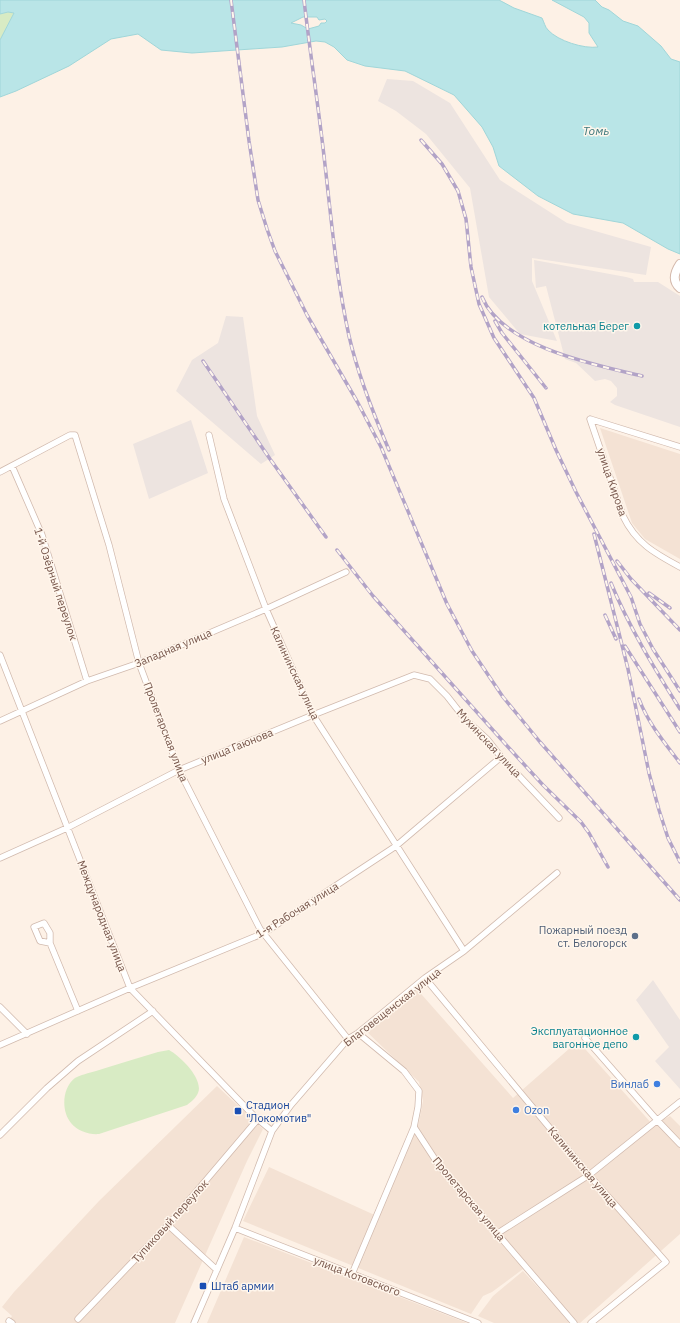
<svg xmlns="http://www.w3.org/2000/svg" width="680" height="1323" font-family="'IBM Plex Sans',sans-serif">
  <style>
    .residential { fill: #f4e2d4 }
    .industrial { fill: #ede4e0 }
    .green { fill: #d8ebc4 }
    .water { fill: #b9e5e7; stroke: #a0d6d9; fill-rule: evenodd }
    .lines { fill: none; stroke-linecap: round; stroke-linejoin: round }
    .minor-casing { stroke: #d1baae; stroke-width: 7 }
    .secondary-casing { stroke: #d4b9ac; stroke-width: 10 }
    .minor { stroke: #fff; stroke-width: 5.5 }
    .secondary { stroke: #fff; stroke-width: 8 }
    .rail-casing { stroke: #b2a3c7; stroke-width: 3.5 }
    .rail { stroke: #fff6ec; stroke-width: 2; stroke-dasharray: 6; stroke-linecap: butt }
    .culture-dot { fill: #0f9aa8; stroke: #fff6ec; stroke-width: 1.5 }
    .service-dot { fill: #5c6f8a; stroke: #fff6ec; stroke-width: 1.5 }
    .shop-dot { fill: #3f7fe0; stroke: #fff6ec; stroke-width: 1.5 }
    .transit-dot { fill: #1a4fb4; stroke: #fff6ec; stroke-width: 1.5 }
    .labels { text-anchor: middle; stroke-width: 3; stroke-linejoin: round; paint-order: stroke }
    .culture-label { font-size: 11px; fill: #0d838f; stroke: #fff6ec; text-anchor: end }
    .street-label { font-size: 11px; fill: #76554a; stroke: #fff6ec }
    .service-label { font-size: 11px; fill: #4e5e75; stroke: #fff6ec; text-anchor: end }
    .shop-label { font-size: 11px; fill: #366cbe; stroke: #fff6ec; text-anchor: end }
    .transit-label { font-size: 11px; fill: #164399; stroke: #fff6ec; text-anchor: start }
    .water-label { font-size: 12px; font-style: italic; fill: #3d787c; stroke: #fff6ec }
  </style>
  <rect width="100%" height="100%" fill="#fdf1e6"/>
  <!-- residential -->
  <path class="residential" d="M600 428 680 454V559L645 539 632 523Z
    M415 987 513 1098 578 1041 653 1125 670 1116 680 1126V1234L580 1323H572L523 1269 492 1292 483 1296 471 1314 243 1221 269 1167 379 1217 419 1122 423 1101 419 1082 365 1030Z
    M217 1086 263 1129 247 1161 175 1323H7L12 1316 2 1307 14 1292 99 1201Z
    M244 1237 467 1323H207Z
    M523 1271 567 1319 569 1323H494L478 1316 493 1296Z"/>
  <!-- industrial -->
  <path class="industrial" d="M387 79 413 81 450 103 500 180 567 223 651 247 646 275 532 258V281L557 341 520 334 489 297 470 188 426 134 396 111 378 101Z
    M534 260 626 277 633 279 634 282H658L680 296V427L615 405 610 402 617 396V388L611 381 605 379 595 381 576 363 565 359 546 286 536 288Z
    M226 316 243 317 257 416 275 455 261 464 176 391 192 360 218 343Z
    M191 420 208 473 149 499 133 444Z
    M653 980 680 1020V1089L655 1061 669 1047 636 1000Z"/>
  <!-- green -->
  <path class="green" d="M8 12 14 13 0 40V14Z
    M169 1050C180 1056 204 1079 198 1093 196 1098 191 1102 187 1105L99 1134C90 1135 77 1131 71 1123 61 1111 62 1088 75 1078 80 1075 89 1073 96 1071 116 1065 137 1058 158 1052Z"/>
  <!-- water -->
  <path class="water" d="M0 0H499L514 8 542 18C544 22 545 27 548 30 558 41 584 49 598 47L589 33V23L584 17 552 0H595L602 7 609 10 623 21 638 26 661 46 671 59 680 62V254L668 249 623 223 573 214 538 196 499 166 493 147 482 127 454 95 405 71 365 66 347 60 334 47 325 42 316 41 282 47 192 53 161 50 138 34 111 39 69 66 16 91 0 97V40L14 13 8 12 0 14ZM303 17H317L319 20 325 19 327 21 325 23H321L319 26 308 29 301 25 291 23Z"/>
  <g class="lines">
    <defs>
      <path id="minor" d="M590 419 623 516C636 543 654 553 680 567
        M590 419 680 447
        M209 435 224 499 266 609 313 715 464 951
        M12 466 42 535 87 681
        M0 472 70 435H75L109 545 139 663 179 770 260 929 348 1039
        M0 655 130 988 253 1115 272 1131
        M0 721 87 681 139 663 266 609 346 572
        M0 858 67 828 179 770 313 715 414 675 430 679 447 696 465 719 487 739 501 757 559 818
        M50 943 40 941 34 927 44 923 50 933V943L78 1011
        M425 978 589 1175 666 1262 591 1323
        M0 1007 27 1034
        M358 1033 404 1071 419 1091 418 1107 414 1127 440 1167 574 1323
        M585 1038 657 1120 680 1144
        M0 1045 130 988 264 933 396 846 501 757
        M0 1135 47 1088 78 1061 153 1011
        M168 1225 217 1270
        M235 1228 478 1323
        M498 1233 589 1175 680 1102
        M352 1274 414 1127
        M78 1319 168 1225 258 1119
        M9 1321 12 1323
        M194 1323 235 1228 272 1131 291 1105 348 1039 358 1033 425 978 464 951 557 873"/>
      <path id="secondary" d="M680 264C674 273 672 281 680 288"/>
    </defs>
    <!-- minor casing -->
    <use href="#minor" class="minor-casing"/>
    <!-- secondary casing -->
    <use href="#secondary" class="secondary-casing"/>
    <!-- minor -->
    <use href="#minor" class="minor"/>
    <!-- secondary -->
    <use href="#secondary" class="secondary"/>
    <defs>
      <path id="rail" d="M231 0 249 141 258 200 267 229 275 251 307 315 358 403 381 447 447 604 472 651 503 697 540 742 680 900
        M304 0C310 52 318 104 324 156 331 216 336 277 349 336 358 375 373 413 389 450
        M421 140 442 164 458 191 466 219 471 267 479 304 494 338 534 398 556 450 576 492 631 597 640 624 653 649 680 691
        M482 297C503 347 595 365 642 376
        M495 321 502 333 546 388
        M203 361 270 459 326 537
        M594 534 628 669 649 773 659 810 668 838 680 862
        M337 550 373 596 509 748 543 785 581 822 589 833 608 867
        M617 561 631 579 680 630
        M611 583C629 627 654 668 680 709
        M649 593 670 608
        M605 615 616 639
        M625 646 680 732
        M639 699C648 723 664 742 680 763"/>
    </defs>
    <!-- rail casing -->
    <use href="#rail" class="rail-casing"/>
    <!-- rail -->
    <use href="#rail" class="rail"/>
  </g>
  <!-- markers -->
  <g class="culture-dot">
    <circle cx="637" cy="326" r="4"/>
    <circle cx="636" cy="1037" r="4"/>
  </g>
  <circle class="service-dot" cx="635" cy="936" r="4"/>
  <g class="shop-dot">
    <circle cx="657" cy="1084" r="4"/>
    <circle cx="516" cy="1110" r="4"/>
  </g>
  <g class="transit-dot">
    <rect x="234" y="1107" width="8" height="8" rx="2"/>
    <rect x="199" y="1282" width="8" height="8" rx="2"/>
  </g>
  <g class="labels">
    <!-- culture labels -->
    <g class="culture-label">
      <text x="629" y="330">котельная Берег</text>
      <text x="628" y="1035">Эксплуатационное<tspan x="628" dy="13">вагонное депо</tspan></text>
    </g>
    <!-- street labels -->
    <g class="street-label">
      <text transform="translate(612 482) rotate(71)" y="4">улица Кирова</text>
      <text transform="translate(56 584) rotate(72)" y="4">1-й Озёрный переулок</text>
      <text transform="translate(173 648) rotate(-23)" y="4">Западная улица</text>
      <text transform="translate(295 673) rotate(65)" y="4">Калининская улица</text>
      <text transform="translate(166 732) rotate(69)" y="4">Пролетарская улица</text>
      <text transform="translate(489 743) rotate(47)" y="4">Мухинская улица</text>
      <text transform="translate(237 746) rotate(-22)" y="4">улица Гаюнова</text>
      <text transform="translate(297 910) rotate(-32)" y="4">1-я Рабочая улица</text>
      <text transform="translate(102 916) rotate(69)" y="4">Международная улица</text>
      <text transform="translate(392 1007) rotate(-38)" y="4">Благовещенская улица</text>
      <text transform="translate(583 1167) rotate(50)" y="4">Калининская улица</text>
      <text transform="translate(469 1199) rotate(50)" y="4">Пролетарская улица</text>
      <text transform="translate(170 1221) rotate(-48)" y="4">Тупиковый переулок</text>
      <text transform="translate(357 1276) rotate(21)" y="4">улица Котовского</text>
    </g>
    <!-- service labels -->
    <g class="service-label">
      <text x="627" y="934">Пожарный поезд<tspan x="627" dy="13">ст. Белогорск</tspan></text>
    </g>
    <!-- shop labels -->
    <g class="shop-label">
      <text x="649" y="1088">Винлаб</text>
      <text x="524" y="1114" text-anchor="start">Ozon</text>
    </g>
    <!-- transit labels -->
    <g class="transit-label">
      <text x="246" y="1109">Стадион<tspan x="246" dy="13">"Локомотив"</tspan></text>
      <text x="211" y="1290">Штаб армии</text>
    </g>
    <!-- water labels -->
    <g class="water-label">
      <text x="596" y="135">Томь</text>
    </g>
  </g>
</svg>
